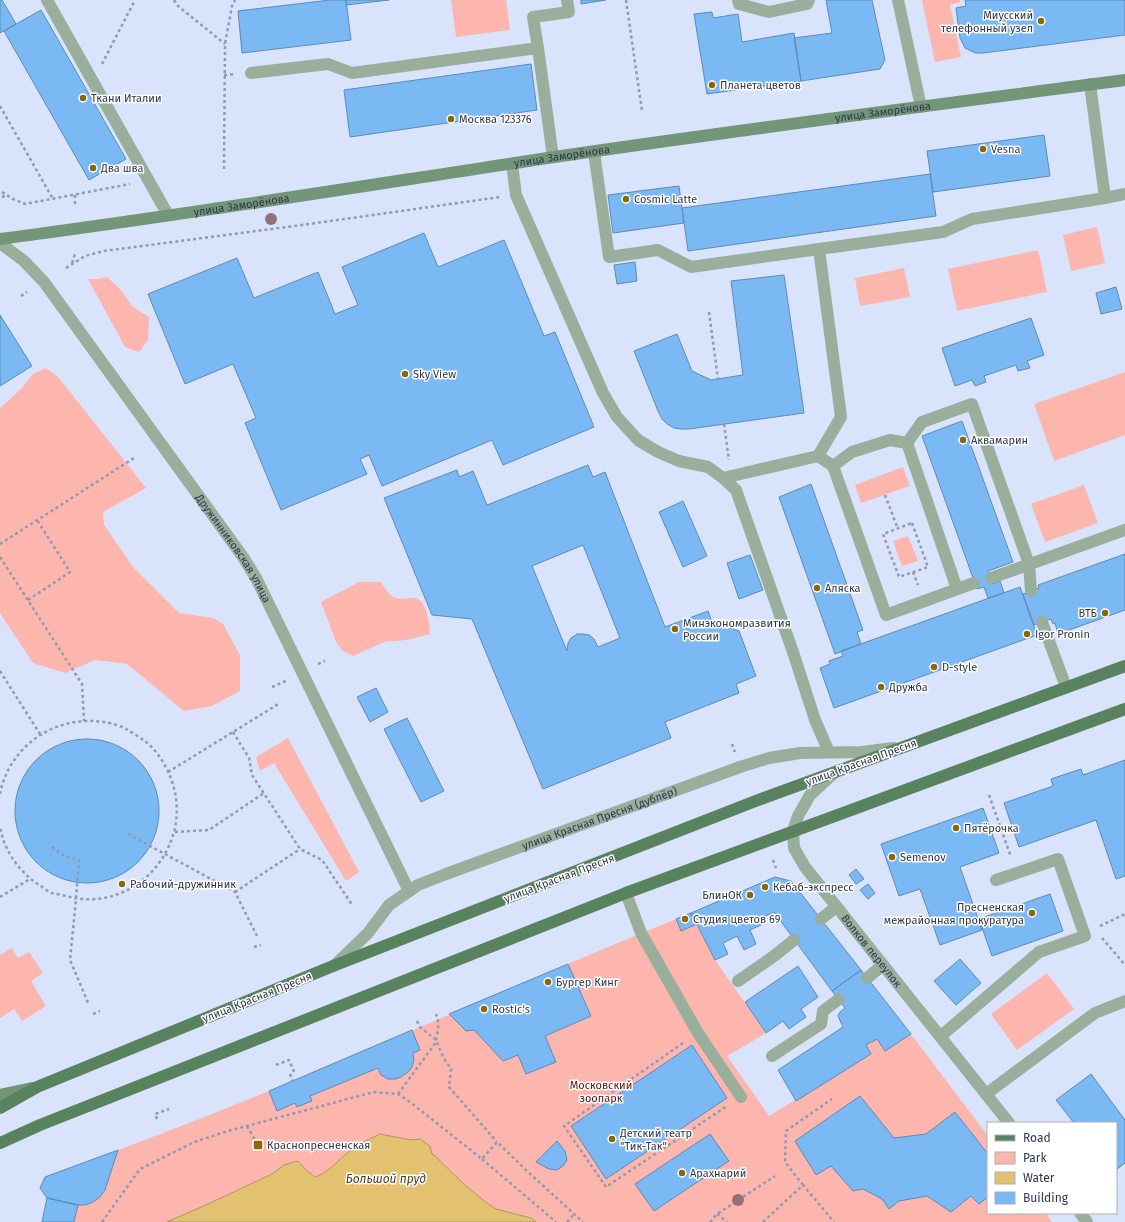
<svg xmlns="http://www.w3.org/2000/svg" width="1125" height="1222" font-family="'Fira Sans',sans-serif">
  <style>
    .green { fill: #fdb6ad }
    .water { fill: #e2c271; stroke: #ac9866 }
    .building { fill: #7bb9f4; stroke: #5c8bb8; fill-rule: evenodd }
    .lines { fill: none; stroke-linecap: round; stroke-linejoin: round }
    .path { stroke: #909ab1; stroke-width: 2.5; stroke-dasharray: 3 3; stroke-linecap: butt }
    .lane { stroke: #99af9b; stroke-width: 12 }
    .street { stroke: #99af9b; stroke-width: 12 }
    .secondary { stroke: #749678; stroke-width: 12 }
    .primary { stroke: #59835f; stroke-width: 12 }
    .tree { fill: #957078 }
    .poi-dot { fill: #886906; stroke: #fff; stroke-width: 1.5 }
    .labels { text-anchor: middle; stroke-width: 3; stroke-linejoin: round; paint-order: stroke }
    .poi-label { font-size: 11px; fill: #2e374e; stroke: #fff; text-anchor: start }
    .street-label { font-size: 11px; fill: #2e374e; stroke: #fff }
    .park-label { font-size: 11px; fill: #5d110d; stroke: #fff }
    .water-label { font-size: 12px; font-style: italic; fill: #4b3d1a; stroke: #fff }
  </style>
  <rect width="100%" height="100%" fill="#d9e3fb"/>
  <!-- green -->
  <path class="green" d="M451 0H506L510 30 456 37Z
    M922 0H960V2L950 5 961 57 935 62Z
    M1097 227 1105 263 1071 271 1063 235Z
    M1038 250 1047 292 957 311 948 269Z
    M904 268 910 297 860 306 855 278Z
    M107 277 120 289 133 307 149 317 148 340 139 352 125 347 88 279H97Z
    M46 368 59 378 146 488 103 512 104 525 133 567 179 613 213 618 223 624 240 655V691L212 706 184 711 127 664 95 660 65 673 33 663 0 613V408L22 388 33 374Z
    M1125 372V435L1054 461 1034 404Z
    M903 467 910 486 861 503 855 485Z
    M1084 485 1098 523 1045 542 1031 504Z
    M908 536 918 561 902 566 893 541Z
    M359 582H381C385 588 389 596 396 598 402 600 409 597 415 598 427 601 430 624 430 634L406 640 384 642 353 656 343 651 336 642 321 602Z
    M288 738 359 872 346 881 274 763 260 771 256 757Z
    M691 913 715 960 766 1033 727 1056 769 1116 871 1054 866 1045 877 1039 885 1051 911 1034 988 1136V1213H1046L1052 1222H42L47 1198 40 1188 45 1177C121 1149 197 1121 271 1090 411 1032 550 970 691 913Z
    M12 948 18 958 29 952 43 973 31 981 46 1006 22 1021 14 1009 0 1018V955Z
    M1047 973 1074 1009 1017 1050 991 1014Z"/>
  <!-- water -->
  <path class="water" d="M380 1134 411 1140 420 1139 430 1146 432 1154 434 1155 467 1187 488 1204 496 1209 531 1218 536 1222H167L208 1204 272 1174 284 1165 298 1161 307 1171 315 1177C328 1173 339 1159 350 1151 359 1143 370 1139 380 1134Z"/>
  <!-- building -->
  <path class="building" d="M0 0H2L16 24 0 33Z
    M330 0H346L351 40 242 53 238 11Z
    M346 0H389L346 5Z
    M581 0H606L581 4Z
    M826 0H872L885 60 880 69 801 81 794 38 832 33Z
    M965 0H1125V35L983 53H976L971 51 965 48 960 38 956 8 966 6Z
    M41 10 126 159 89 180 4 31Z
    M712 12 713 18 738 14 742 42 794 33 801 81 707 94 694 14Z
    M531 64 537 110 350 137 344 90Z
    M1044 135 1050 176 933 192 927 151Z
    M930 174 936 216 688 251 682 208Z
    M679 186 684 223 613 233 608 195Z
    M424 233 438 267 504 240 544 336 555 332 594 427 503 465 492 440 382 486 369 455 360 459 367 474 281 510 245 423 256 418 233 364 185 384 148 294 237 258 254 298 318 272 335 314 358 305 342 267Z
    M635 262 637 281 617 284 614 265Z
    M784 275 804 413 689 429H681L674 428 667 424 662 419 658 411 634 351 677 334 692 371 711 380 743 375 731 281Z
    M1116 287 1122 309 1101 314 1096 293Z
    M0 315 32 366 0 386Z
    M1031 318 1044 355 1027 361 1030 368 1018 371 1016 365 984 376 986 382 975 386 972 380 955 386 942 348Z
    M962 421 1013 562 988 571 993 584 1000 581 1004 593 988 598 984 587 977 589 922 436Z
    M588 465 593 477 605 472 665 627 708 611 712 622 739 631 756 676 736 684 739 693 665 722 671 738 543 789 472 619 432 615 384 498 457 470 459 477 473 471 487 505ZM583 545 620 638 598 647 594 639 589 635 583 634H577L571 638 568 643 567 651 532 566Z
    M811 484 863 630 857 632 861 644 835 654 779 497Z
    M683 501 707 556 683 567 659 512Z
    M1125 554V610L1058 634 1055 623 1053 624 1051 619 1034 625 1023 594 1039 588 1038 585Z
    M750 555 763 590 739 599 727 563Z
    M1020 587 1037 635 834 708 820 668 830 664 829 661 843 656 841 651Z
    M376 688 388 712 370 722 357 697Z
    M407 718 444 791 421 802 384 729Z
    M15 811a72 72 0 1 1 144 0a72 72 0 1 1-144 0Z
    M1125 760V876L1116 879 1096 820 1019 847 1004 803 1053 786 1051 779 1081 769 1083 775Z
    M983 808 999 853 960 867 982 930 940 945 920 889 899 896 881 844Z
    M856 869 864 879 856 884 849 875Z
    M775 877 791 881 861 970 832 991 774 912 759 919 761 925 750 930 756 944 744 950 737 936 723 943 728 954 715 960 691 913Z
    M868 884 875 893 868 899 860 890Z
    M1050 894 1063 931 992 956 979 919Z
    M691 913 697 924 681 931 676 919Z
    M960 959 981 983 956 1005 934 981Z
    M568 964 591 1016 545 1036 556 1062 526 1074 518 1055 503 1061 474 1030 466 1031 449 1014Z
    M798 966 818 997 801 1009 806 1017 789 1029 783 1021 766 1033 745 1002Z
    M861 970 911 1034 885 1051 877 1039 866 1045 871 1054 796 1101 778 1070 843 1027 838 1016 840 1012 845 1008 832 991Z
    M412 1030 420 1050 413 1053 414 1060 412 1067 408 1072 401 1077 395 1079H388L381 1075 378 1068 310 1096 312 1101 297 1107 295 1103 277 1111 269 1091Z
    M692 1045 727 1098 606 1179 571 1126Z
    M1091 1074 1125 1120V1163L1116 1170V1123H1074L1056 1100Z
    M860 1096 894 1138 926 1134 955 1112 988 1154V1197L979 1204 971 1196 951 1212 927 1196 899 1201 889 1209 882 1199 863 1189 853 1191 831 1166 816 1175 795 1141Z
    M710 1134 729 1161 654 1211 635 1184Z
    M557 1141 565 1151 567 1160 563 1166 557 1170 549 1169 536 1162Z
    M118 1150 105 1190 100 1197 93 1202 86 1205H78L47 1198 40 1188 45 1177Z
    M47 1198 78 1205 74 1222H42Z"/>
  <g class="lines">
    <!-- path -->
    <path class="path" d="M174 0 178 6 225 44
      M626 0 642 111
      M102 64 135 0
      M224 75 235 74
      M0 106 53 199
      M224 169 225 44 232 6 235 0
      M2 192 13 199 25 204 130 184
      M75 195V204
      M3 198 4 194
      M72 263 75 254
      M66 268 85 256 104 251 302 225 500 197
      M21 296 27 292
      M709 312 718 379
      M724 424 729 460
      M885 495 898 529
      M912 523 928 567 899 577 883 534Z
      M0 544 134 458
      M0 557 82 684 84 721
      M913 572 918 585
      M28 600 70 572 37 520
      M318 664 325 661
      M0 671 40 734
      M272 687 286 681
      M233 732 249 758 252 775 300 849 322 860 353 906
      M732 744 735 752
      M168 772 280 703
      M0 794C8 751 47 720 91 721 103 721 118 724 128 730 134 734 141 738 146 742 156 750 164 762 169 774 199 840 138 916 66 896 62 895 56 894 52 893 47 891 43 887 39 885 19 872 3 849 0 826
      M989 795 1011 857
      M175 832 209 830 264 793
      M128 834 235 892 257 936
      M52 847 64 856 79 860 76 899 70 960 89 1005
      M773 860 776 868
      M235 892 300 849
      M0 897 30 879
      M1100 926 1125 914
      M1102 938 1125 965
      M254 947 261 945
      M93 1014 100 1011
      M417 1021 420 1027 436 1040 443 1057 451 1069 449 1087 497 1142
      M683 1043 564 1126 606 1187 727 1106
      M276 1065 289 1060 294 1072
      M290 1074 293 1081
      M398 1094 434 1045C438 1036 440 1022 436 1014
      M157 1119 155 1114 169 1109
      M247 1126 258 1145
      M482 1159 556 1222
      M803 1185 785 1162 786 1131 832 1099
      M717 1214 727 1222
      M102 1222 140 1169 194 1142 228 1131 374 1092 398 1094 410 1102 482 1159 497 1142 527 1171 583 1222
      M567 1222 574 1214
      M710 1222 717 1214 775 1176
      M763 1222 803 1185 834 1222"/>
    <!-- lane -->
    <path class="lane" d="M47 0 168 215
      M738 0 739 4 769 12 807 4 809 0
      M538 48 533 17 569 12 567 0
      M251 73 328 64 352 73 538 48 553 157
      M1090 84 1105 198 1125 194
      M594 152 609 257 658 250 691 267 819 249 841 417 818 456
      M512 164 516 195 603 393 617 417 638 440 658 452 679 461 708 467 723 478 736 490 794 655 815 720 829 752
      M819 249 943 232 972 219 1105 198
      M833 466 852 452 890 440 907 443
      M723 478 818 456 833 466 886 615 974 583
      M991 578 1125 530
      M957 589 907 443 922 422 972 404 1029 564 1031 591
      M1042 622 1066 687
      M626 893 641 933 698 1033 741 1097
      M821 919 836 907
      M867 978 883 965
      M738 981 774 956 794 940
      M941 1036 1039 952 1085 936 1058 859 996 880
      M772 1056 821 1024 823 1011 839 999
      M986 1094 1095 1013 1125 1001"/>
    <!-- street -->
    <g class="street">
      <path d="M898 0 921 107"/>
      <path id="s1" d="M0 243 24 261 44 282 243 557 256 578 409 891"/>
      <path id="s2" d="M835 772 810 795 798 816 793 831 794 848 805 867 1009 1123"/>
      <path id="s3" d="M334 966 368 933 389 905 418 885 446 874 740 767 769 758 800 753 862 752 893 748"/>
      <path d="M1080 1213 1087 1222"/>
    </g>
    <!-- secondary -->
    <g class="secondary">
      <path id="s4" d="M0 239C185 215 369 185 554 157 744 129 934 105 1125 80"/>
      <path d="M0 1095 32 1088"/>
    </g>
    <!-- primary -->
    <path class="primary" d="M0 1108 37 1087 333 966 753 802 1125 666
      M0 1143 40 1125 626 893 1125 709"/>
  </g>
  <!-- trees -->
  <g class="tree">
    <circle cx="271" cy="219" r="6"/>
    <circle cx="738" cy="1200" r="6"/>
  </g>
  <!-- markers -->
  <g class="poi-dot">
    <circle cx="1041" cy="21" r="4"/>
    <circle cx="712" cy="85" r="4"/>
    <circle cx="83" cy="98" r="4"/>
    <circle cx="451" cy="119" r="4"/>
    <circle cx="983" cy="149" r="4"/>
    <circle cx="93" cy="168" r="4"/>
    <circle cx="626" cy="199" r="4"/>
    <circle cx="405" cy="374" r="4"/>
    <circle cx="963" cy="440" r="4"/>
    <circle cx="817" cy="588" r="4"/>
    <circle cx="1105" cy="613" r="4"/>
    <circle cx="675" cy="629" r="4"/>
    <circle cx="1027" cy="634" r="4"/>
    <circle cx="934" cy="667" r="4"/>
    <circle cx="881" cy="687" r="4"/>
    <circle cx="956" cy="828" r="4"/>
    <circle cx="892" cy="857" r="4"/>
    <circle cx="122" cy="884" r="4"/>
    <circle cx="765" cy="887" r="4"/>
    <circle cx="750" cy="895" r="4"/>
    <circle cx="1032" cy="913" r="4"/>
    <circle cx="685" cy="919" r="4"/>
    <circle cx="548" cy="982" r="4"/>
    <circle cx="484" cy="1009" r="4"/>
    <circle cx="612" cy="1139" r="4"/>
    <rect x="253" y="1140" width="10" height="10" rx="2"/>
    <circle cx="682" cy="1173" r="4"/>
  </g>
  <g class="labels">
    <!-- poi labels -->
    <g class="poi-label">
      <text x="1033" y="19" text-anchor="end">Миусский<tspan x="1033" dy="13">телефонный узел</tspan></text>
      <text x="720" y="89">Планета цветов</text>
      <text x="91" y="102">Ткани Италии</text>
      <text x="459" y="123">Москва 123376</text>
      <text x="991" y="153">Vesna</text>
      <text x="101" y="172">Два шва</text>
      <text x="634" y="203">Cosmic Latte</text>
      <text x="413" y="378">Sky View</text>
      <text x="971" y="444">Аквамарин</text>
      <text x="825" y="592">Аляска</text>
      <text x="1097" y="617" text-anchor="end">ВТБ</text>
      <text x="683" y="627">Минэкономразвития<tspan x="683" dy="13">России</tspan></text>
      <text x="1035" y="638">Igor Pronin</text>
      <text x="942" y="671">D-style</text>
      <text x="889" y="691">Дружба</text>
      <text x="964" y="832">Пятёрочка</text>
      <text x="900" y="861">Semenov</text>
      <text x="130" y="888">Рабочий-дружинник</text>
      <text x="773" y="891">Кебаб-экспресс</text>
      <text x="742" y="899" text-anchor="end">БлинОК</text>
      <text x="1024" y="911" text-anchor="end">Пресненская<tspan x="1024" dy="13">межрайонная прокуратура</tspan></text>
      <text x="693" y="923">Студия цветов 69</text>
      <text x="556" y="986">Бургер Кинг</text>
      <text x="492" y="1013">Rostic's</text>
      <text x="620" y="1137">Детский театр<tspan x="620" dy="13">"Тик-Так"</tspan></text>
      <text x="267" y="1149">Краснопресненская</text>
      <text x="690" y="1177">Арахнарий</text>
    </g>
    <!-- street labels -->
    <g class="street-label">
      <text dy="4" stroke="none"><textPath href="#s4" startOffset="892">улица Заморёнова</textPath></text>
      <text dy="4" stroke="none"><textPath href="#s4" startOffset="568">улица Заморёнова</textPath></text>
      <text dy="4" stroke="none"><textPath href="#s4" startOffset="244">улица Заморёнова</textPath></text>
      <text dy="4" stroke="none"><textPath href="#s1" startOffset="386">Дружинниковская улица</textPath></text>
      <text transform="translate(861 762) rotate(-20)" y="4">улица Красная Пресня</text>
      <text dy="4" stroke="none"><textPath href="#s3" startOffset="311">улица Красная Пресня (дублёр)</textPath></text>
      <text transform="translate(559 878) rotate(-21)" y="4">улица Красная Пресня</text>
      <text dy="4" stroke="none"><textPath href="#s2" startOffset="220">Волков переулок</textPath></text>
      <text transform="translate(257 997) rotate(-22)" y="4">улица Красная Пресня</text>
    </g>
    <!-- park labels -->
    <g class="park-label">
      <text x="601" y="1089">Московский<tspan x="601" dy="13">зоопарк</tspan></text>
    </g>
    <!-- water labels -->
    <g class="water-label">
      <text x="386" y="1183">Большой пруд</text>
    </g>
  </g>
  <!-- legend -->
  <rect x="987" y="1122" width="130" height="92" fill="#ffffff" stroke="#abafb8"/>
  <rect x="995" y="1135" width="20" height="6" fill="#59835f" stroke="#abafb8"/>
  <text x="1023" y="1142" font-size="12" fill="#2e374e">Road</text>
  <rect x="995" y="1152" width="20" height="12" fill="#fdb6ad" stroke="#abafb8"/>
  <text x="1023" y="1162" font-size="12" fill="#2e374e">Park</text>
  <rect x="995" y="1172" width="20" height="12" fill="#e2c271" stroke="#abafb8"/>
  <text x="1023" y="1182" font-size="12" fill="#2e374e">Water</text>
  <rect x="995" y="1192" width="20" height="12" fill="#7bb9f4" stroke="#abafb8"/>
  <text x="1023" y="1202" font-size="12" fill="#2e374e">Building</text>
</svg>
